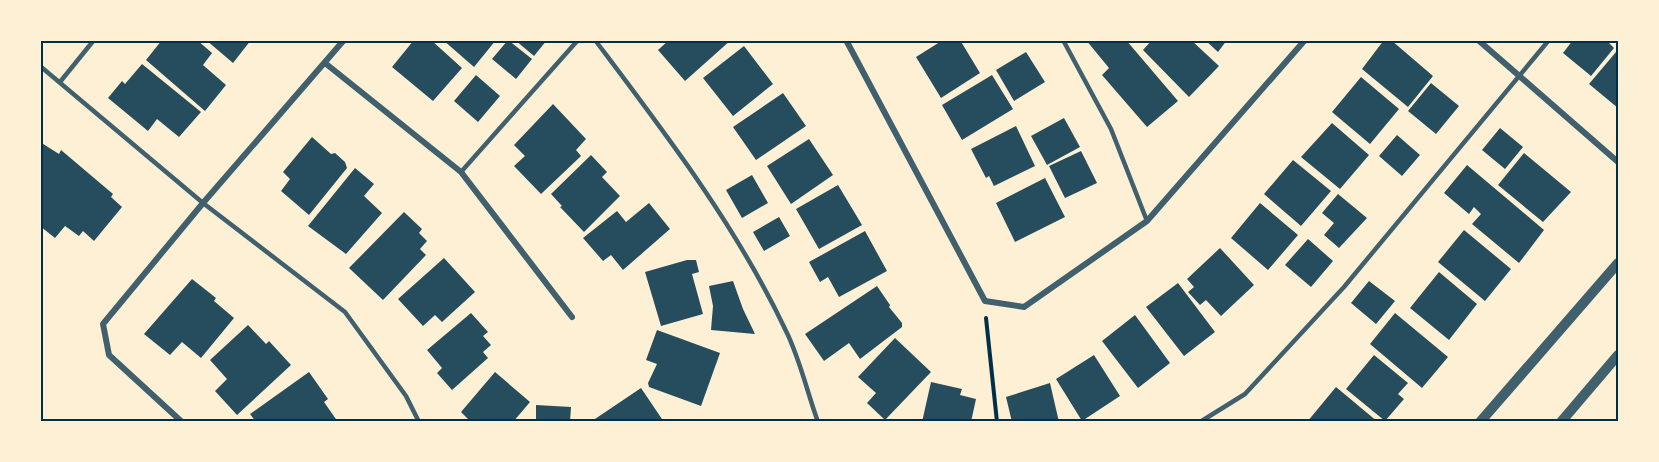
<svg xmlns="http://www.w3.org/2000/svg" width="1659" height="462" font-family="Barlow,sans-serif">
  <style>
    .building { fill: #264d5e }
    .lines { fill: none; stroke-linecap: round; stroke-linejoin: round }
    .path { stroke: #003049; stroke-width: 4 }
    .service { stroke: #3f606c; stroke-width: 4.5 }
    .minor { stroke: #3f606c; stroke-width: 6 }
    .tertiary { stroke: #3f606c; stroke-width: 10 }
    .neatline { fill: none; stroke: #003049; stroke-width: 2 }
  </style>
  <rect width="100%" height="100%" fill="#fdf0d5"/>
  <!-- building -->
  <path class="building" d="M162 40H197L212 53 203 65 226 85 205 111 146 60Z
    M206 40H251L233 63Z
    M414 40H431L462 68 433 101 392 67Z
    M443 40H496L474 67Z
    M508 40 532 59 516 79 492 59Z
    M515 40H547L534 56Z
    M669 40H731L685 81 658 50Z
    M943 40H960L980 73 941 98 916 57Z
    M1086 40H1126L1178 101 1147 127 1102 75 1109 68Z
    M1152 40H1191L1219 66 1189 97 1143 50Z
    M1205 40H1227L1218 52Z
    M1384 40H1391L1433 76 1408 107 1362 69Z
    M1573 40H1606L1614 48 1591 76 1563 53Z
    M744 46 773 84 733 116 703 78Z
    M1026 52 1045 82 1014 101 996 70Z
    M1616 52 1618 54V108L1589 84Z
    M142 64 201 112 179 137 157 119 148 131 108 98 122 81 125 84Z
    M476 75 500 96 478 122 454 101Z
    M992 75 1013 109 962 140 942 105Z
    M1361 77 1399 109 1370 144 1332 112Z
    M1431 83 1459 106 1436 134 1408 111Z
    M783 93 806 126 756 160 733 127Z
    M553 104 586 139 576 150 581 156 541 194 514 166 525 156 514 145Z
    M1064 118 1080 147 1047 165 1031 136Z
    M1332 123 1369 155 1340 189 1301 157Z
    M1016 126 1035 166 994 186 989 176 986 178 971 149Z
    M1500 128 1523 147 1505 169 1482 150Z
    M1397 135 1420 155 1402 176 1379 156Z
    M312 137 331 154 335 153 345 162 347 168 309 215 281 191 290 179 283 172Z
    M809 139 833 175 791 204 767 166Z
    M40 142 59 154 61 150 113 194 111 197 122 207 94 241 83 231 79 236 65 226 55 238 40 226Z
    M1081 151 1097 183 1065 198 1049 166Z
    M1524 153 1571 192 1543 222 1498 185Z
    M591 155 607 172 602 177 620 196 584 232 560 207 562 206 551 194Z
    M1293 160 1331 191 1301 226 1264 194Z
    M1467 165 1544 230 1519 263 1472 224 1481 214 1474 207 1469 214 1444 193Z
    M355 168 374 184 364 196 382 213 346 254 308 226Z
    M752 175 768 203 742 218 726 190Z
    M1045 178 1065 217 1015 242 996 203Z
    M838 185 862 225 819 249 796 209Z
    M1338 194 1367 218 1339 248 1324 235 1334 223 1322 213Z
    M649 203 670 229 623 270 611 255 603 261 583 238 617 211 626 222Z
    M1260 203 1298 235 1268 270 1231 238Z
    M404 212 422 229 419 233 427 241 420 249 426 255 383 300 349 268Z
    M779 217 790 236 764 251 753 232Z
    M1464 230 1511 269 1485 301 1438 262Z
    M865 231 887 271 839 297 828 277 820 282 809 262Z
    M1308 239 1333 261 1311 287 1285 265Z
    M1220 248 1254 285 1221 316 1206 300 1200 305 1188 292 1194 287 1187 279Z
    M444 258 475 292 442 322 435 315 423 326 398 299Z
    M687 260H696L699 272 692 274 703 314 661 326 645 272Z
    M1439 272 1477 304 1449 340 1410 308Z
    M192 279 216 298 214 301 234 318 201 358 182 342 170 355 144 334Z
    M733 281 743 309 755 334 711 330 713 306 709 286Z
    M1369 281 1395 301 1376 324 1351 303Z
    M1178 283 1215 332 1184 356 1146 307Z
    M877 286 890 305 889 307 902 323V327L860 359 849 343 824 361 805 334Z
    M471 313 488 332 483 336 491 345 483 352 488 358 452 390 437 373 442 368 427 350Z
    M1395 313 1448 357 1422 388 1370 344Z
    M1135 315 1170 363 1138 388 1102 341Z
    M248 325 266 344 269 341 291 365 237 415 215 391 227 379 210 360Z
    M657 330 720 353 701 406 649 387 648 383 657 364 646 360Z
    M895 338 931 372 885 420 867 403 876 393 858 377Z
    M1094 355 1120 396 1082 421 1056 379Z
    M1374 355 1408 383 1398 394 1404 399 1385 421 1346 389Z
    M309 372 328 399 324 402 338 422H256L250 414Z
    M495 372 530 402 513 422H471L461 412Z
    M931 382 962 389 960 395 976 399 971 422H922Z
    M1050 383 1059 422H1012L1006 397Z
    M1336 387 1378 422H1307Z
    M641 388 664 422H597L595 419Z
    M536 405 571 407 570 422H536Z"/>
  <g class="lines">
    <!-- path -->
    <path class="path" d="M986 318 997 422"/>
    <!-- service -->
    <path class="service" d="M595 40C665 133 736 225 786 331 800 359 807 392 818 422
      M1063 40 1111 129 1147 221
      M40 66 203 203 345 312 406 396 419 422
      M60 82 94 40
      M461 172 578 40
      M1200 422 1245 394 1344 287 1549 40"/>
    <!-- minor -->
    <path class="minor" d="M846 40 985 301 1024 307 1147 221 1305 40
      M1478 40 1618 162
      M325 63 461 172 572 317
      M182 422 109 355 103 324 203 203 344 40"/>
    <!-- tertiary -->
    <path class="tertiary" d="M1480 422 1618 263
      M1561 422 1618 355"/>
  </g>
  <!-- border -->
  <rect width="1659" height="462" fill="none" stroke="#fdf0d5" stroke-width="84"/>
  <rect x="42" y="42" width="1575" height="378" class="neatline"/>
</svg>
